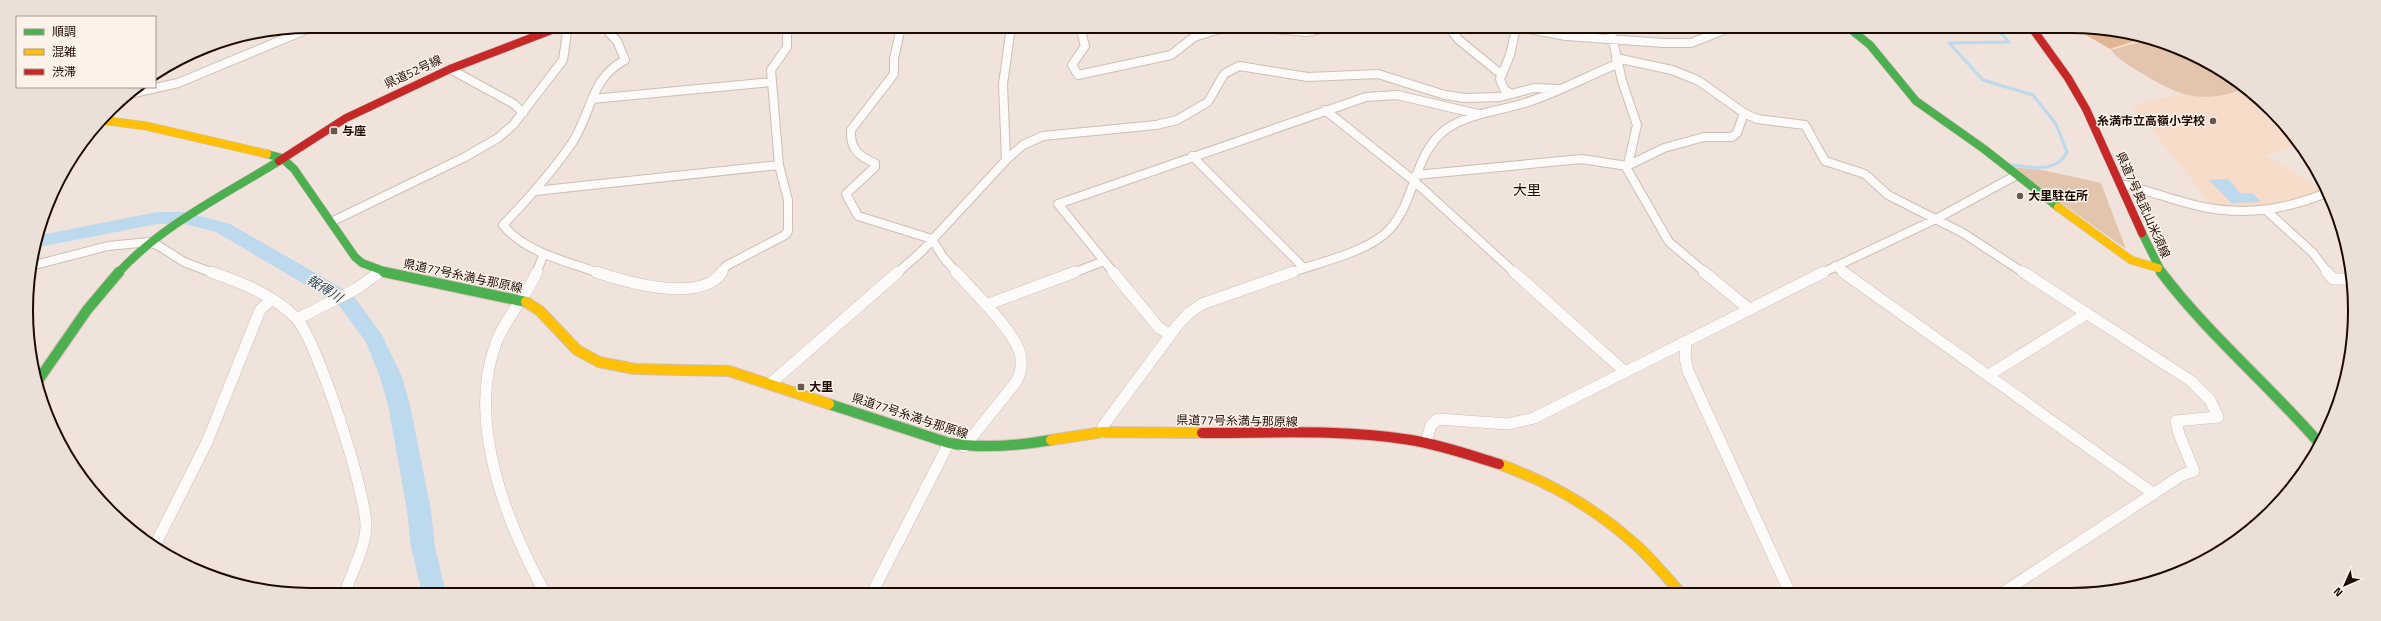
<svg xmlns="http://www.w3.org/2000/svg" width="2381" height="621" font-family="'Titillium Web','Noto Sans JP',sans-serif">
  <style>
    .built { fill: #f6dcc9 }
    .green { fill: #e3c5ae }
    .forest { fill: #e3b693 }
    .water { fill: #bcd9ee }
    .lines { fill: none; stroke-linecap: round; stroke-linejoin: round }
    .stream { stroke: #bcd9ee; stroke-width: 3 }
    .river { fill: #bcd9ee; fill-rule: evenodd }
    .street-far1-casing { stroke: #cebeb3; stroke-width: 10 }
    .street-casing { stroke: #cebeb3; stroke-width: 12 }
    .fast-far1-casing { stroke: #cebeb3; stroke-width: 9 }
    .fast-casing { stroke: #cebeb3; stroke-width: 12 }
    .slow-far1-casing { stroke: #cebeb3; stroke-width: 9 }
    .slow-casing { stroke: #cebeb3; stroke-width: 12 }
    .jam-far1-casing { stroke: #cebeb3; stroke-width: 9 }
    .jam-casing { stroke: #cebeb3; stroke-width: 12 }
    .street-far1 { stroke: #fdfbfa; stroke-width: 8 }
    .street { stroke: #fdfbfa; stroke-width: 11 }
    .fast-far1 { stroke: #4caf50; stroke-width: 8 }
    .fast { stroke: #4caf50; stroke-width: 10 }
    .slow-far1 { stroke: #ffc107; stroke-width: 8 }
    .slow { stroke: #ffc107; stroke-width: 10 }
    .jam-far1 { stroke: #c62828; stroke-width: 8 }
    .jam { stroke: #c62828; stroke-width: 10 }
    .poi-dot { fill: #67574d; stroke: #fdf2ea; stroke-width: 1.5 }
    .labels { text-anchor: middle; stroke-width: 3; stroke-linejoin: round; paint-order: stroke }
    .street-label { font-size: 12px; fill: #1d0b00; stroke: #fdf2ea }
    .poi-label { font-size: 12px; font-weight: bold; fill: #1d0b00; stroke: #fdf2ea; text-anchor: start }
    .water-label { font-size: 13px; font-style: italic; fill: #1f445a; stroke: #fdf2ea }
    .quarter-label { font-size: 14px; fill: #1d0b00; stroke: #fdf2ea }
    .rim { fill: none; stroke: #1d0b00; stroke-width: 2 }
  </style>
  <rect width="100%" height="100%" fill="#f0e3db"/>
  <!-- built -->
  <path class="built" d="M2146 37 2162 41 2213 64 2258 97 2301 144 2266 155 2323 190 2275 207 2214 208 2132 105 2181 94 2110 49Z"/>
  <!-- green -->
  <path class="green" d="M2151 39 2162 41 2210 63 2237 91C2199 104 2176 94 2143 74 2131 67 2120 61 2111 50Z
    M2011 167 2042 170 2101 183 2126 249Z"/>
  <!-- forest -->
  <path class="forest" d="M2074 28H2108L2146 37 2110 49Z"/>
  <!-- water -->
  <path class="water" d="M2228 179 2240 193H2252L2261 202 2231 203 2209 180Z"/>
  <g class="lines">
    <!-- stream -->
    <path class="stream" d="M1996 28 2009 42 1949 43 1983 80 2033 95 2056 124 2067 152C2055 175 2030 166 2009 165"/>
    <!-- river -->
    <path class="river" d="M157 212H185L230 224 352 294 382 335 402 377 410 405 431 510 435 547 446 593H422L411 547 407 510 388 405 380 377 366 342 338 304 216 232 185 224H157L34 248 36 236Z"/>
    <defs>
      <path id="street-far1" d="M901 27 894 59V74L851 130C850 149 858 156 875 163V167L846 194 858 216 932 239 943 257 957 273
        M1080 27 1085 46 1072 65 1078 75 1171 55 1194 37 1220 29 1239 27
        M1254 27 1306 32 1331 27
        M1449 28 1459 40 1502 75
        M1523 28 1566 36 1664 43H1691L1729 28
        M1610 28 1622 81 1637 125 1627 169 1669 242 1706 273
        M450 69 514 104 523 113
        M1511 94 1504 89 1500 79 1510 55 1516 28
        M125 95 178 83 315 26
        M592 99 771 82
        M1325 110 1413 180 1515 273
        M1744 113 1757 119 1805 125 1825 161 1865 174 1888 195 1963 233 2024 273
        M1192 156 1304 268
        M1006 159 1003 84 1011 27
        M1416 175 1582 159 1627 166 1664 148 1704 137H1732L1737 133 1744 113 1699 81 1672 70 1616 58
        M2120 184C2148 190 2175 201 2203 207 2248 216 2287 209 2329 192
        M535 191 779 165
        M2267 211 2313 253 2328 273
        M331 222 465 157 498 138 513 125 563 60 567 32 563 26
        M31 266 108 246 149 242 159 246 184 262 213 273
        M1835 266 1844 273
        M379 273 381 271
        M536 273 544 254
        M599 273C566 261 526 253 503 225 528 199 552 172 572 143 592 113 590 78 625 60L617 41 603 26
        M722 273 726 266 785 235 788 231V200L779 165 771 70 787 47V27
        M897 273 921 252 1007 159 1023 145 1043 136 1156 125 1177 120 1208 102 1224 74 1239 66 1308 77 1378 74 1445 95 1465 98 1500 97 1534 88 1557 89
        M1073 273 1104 261
        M1114 273 1058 204 1366 97 1397 95 1478 114
        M1290 273C1320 262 1368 252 1389 230 1416 201 1413 155 1445 130 1469 112 1503 111 1531 101 1560 91 1588 76 1617 64
        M1822 273 1936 219 2015 176"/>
      <path id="street" d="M211 272C240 282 274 295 296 318 318 342 366 492 366 526 366 546 351 574 345 593
        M537 272C526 298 504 319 495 346 467 424 507 524 545 593
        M596 272C625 282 701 304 722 272
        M956 272C972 290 1019 335 1021 358 1022 367 1020 375 1016 382L964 447
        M1113 272 1159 328 1170 334
        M1514 272 1624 371
        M1704 272 1750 310
        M1843 272 2154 494
        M2327 272 2333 279H2346L2353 284
        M986 305 1075 272
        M297 319 356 289 380 272
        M1686 343 1685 358 1688 371 1790 593
        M1989 375 2086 314
        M771 383 898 272
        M1103 432V426L1177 326 1189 313 1202 304 1293 272
        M1426 442 1431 425 1438 419 1508 424 1534 418 1824 272
        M154 547 207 442 260 310 272 299
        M872 593 949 443
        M2002 593 2182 475 2194 471 2179 434 2176 421 2218 417 2210 400 2191 381 2023 272"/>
      <path id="fast-far1" d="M1849 28 1870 45 1916 101 1984 149 2058 207
        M267 154 282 158 294 169 355 257 362 263 389 273
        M2142 233 2162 273
        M118 273C162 225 224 195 279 161"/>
      <path id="fast" d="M384 272 526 302
        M2161 272C2207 333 2269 385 2320 444
        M37 382 87 310 119 272
        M829 404 949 443C984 449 1017 446 1051 440"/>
      <path id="slow-far1" d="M101 120 146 126 267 154
        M2058 207 2131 260 2158 268"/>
      <path id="slow" d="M526 302 540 311 577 350 599 362 635 369 729 371 829 404
        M1051 440 1103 432 1202 433
        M1499 464C1549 482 1595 508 1635 544 1652 559 1666 577 1681 593"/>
      <path id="jam-far1" d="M2032 28 2068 78 2086 109 2142 233
        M279 161 346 118 450 69 562 26"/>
      <path id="jam" d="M1202 433C1272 433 1342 429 1411 440 1441 445 1470 455 1499 464"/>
    </defs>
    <!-- street-far1 casing -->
    <use href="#street-far1" class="street-far1-casing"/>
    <!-- street casing -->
    <use href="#street" class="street-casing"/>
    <!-- fast-far1 casing -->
    <use href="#fast-far1" class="fast-far1-casing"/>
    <!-- fast casing -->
    <use href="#fast" class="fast-casing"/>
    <!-- slow-far1 casing -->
    <use href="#slow-far1" class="slow-far1-casing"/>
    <!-- slow casing -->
    <use href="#slow" class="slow-casing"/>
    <!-- jam-far1 casing -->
    <use href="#jam-far1" class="jam-far1-casing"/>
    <!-- jam casing -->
    <use href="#jam" class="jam-casing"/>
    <!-- street-far1 -->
    <use href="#street-far1" class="street-far1"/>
    <!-- street -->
    <use href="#street" class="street"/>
    <!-- fast-far1 -->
    <use href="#fast-far1" class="fast-far1"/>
    <!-- fast -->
    <use href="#fast" class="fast"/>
    <!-- slow-far1 -->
    <use href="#slow-far1" class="slow-far1"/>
    <!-- slow -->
    <use href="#slow" class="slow"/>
    <!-- jam-far1 -->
    <use href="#jam-far1" class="jam-far1"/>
    <!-- jam -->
    <use href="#jam" class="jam"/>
  </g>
  <!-- markers -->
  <g class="poi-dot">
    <circle cx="2213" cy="121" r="4"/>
    <rect x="330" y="127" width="8" height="8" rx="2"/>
    <circle cx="2020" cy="196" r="4"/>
    <rect x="797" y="383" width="8" height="8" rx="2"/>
  </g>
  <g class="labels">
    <!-- street labels -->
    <g class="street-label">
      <text transform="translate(413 72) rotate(-25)" y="4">県道52号線</text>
      <text transform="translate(2143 205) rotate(66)" y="4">県道7号奥武山米須線</text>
      <text transform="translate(463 276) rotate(12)" y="4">県道77号糸満与那原線</text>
      <text transform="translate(910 416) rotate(18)" y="4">県道77号糸満与那原線</text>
      <text transform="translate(1237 421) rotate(1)" y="4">県道77号糸満与那原線</text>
    </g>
    <!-- poi labels -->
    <g class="poi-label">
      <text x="2205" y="125" text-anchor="end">糸満市立高嶺小学校</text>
      <text x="342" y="135">与座</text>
      <text x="2028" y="200">大里駐在所</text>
      <text x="809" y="391">大里</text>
    </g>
    <!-- water labels -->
    <g class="water-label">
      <text transform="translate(325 288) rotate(32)" y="5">報得川</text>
    </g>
    <!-- quarter labels -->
    <g class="quarter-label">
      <text x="1527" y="195">大里</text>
    </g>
  </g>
  <!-- crop -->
  <path d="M0 0H2381V621H0ZM310 33H2071A277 277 0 0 1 2348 310V311A277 277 0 0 1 2071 588H310A277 277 0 0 1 33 311V310A277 277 0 0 1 310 33Z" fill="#ebe0d7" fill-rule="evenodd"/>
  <path class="rim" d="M310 33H2071A277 277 0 0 1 2348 310V311A277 277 0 0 1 2071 588H310A277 277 0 0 1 33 311V310A277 277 0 0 1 310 33Z"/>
  <!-- legend -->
  <rect x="16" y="16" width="140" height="72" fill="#fdf2ea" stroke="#a3968c"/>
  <rect x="24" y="29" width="20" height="6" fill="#4caf50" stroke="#a3968c"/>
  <text x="52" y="36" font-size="12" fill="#1d0b00">順調</text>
  <rect x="24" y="49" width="20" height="6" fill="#ffc107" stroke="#a3968c"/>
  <text x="52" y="56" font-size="12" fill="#1d0b00">混雑</text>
  <rect x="24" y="69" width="20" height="6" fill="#c62828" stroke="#a3968c"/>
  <text x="52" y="76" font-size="12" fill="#1d0b00">渋滞</text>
  <!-- north arrow -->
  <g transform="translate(2345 585) rotate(225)" stroke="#fdf2ea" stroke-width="3" paint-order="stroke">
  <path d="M0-3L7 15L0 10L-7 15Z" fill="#1d0b00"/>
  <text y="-6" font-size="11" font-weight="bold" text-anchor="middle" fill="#1d0b00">N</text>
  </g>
</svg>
